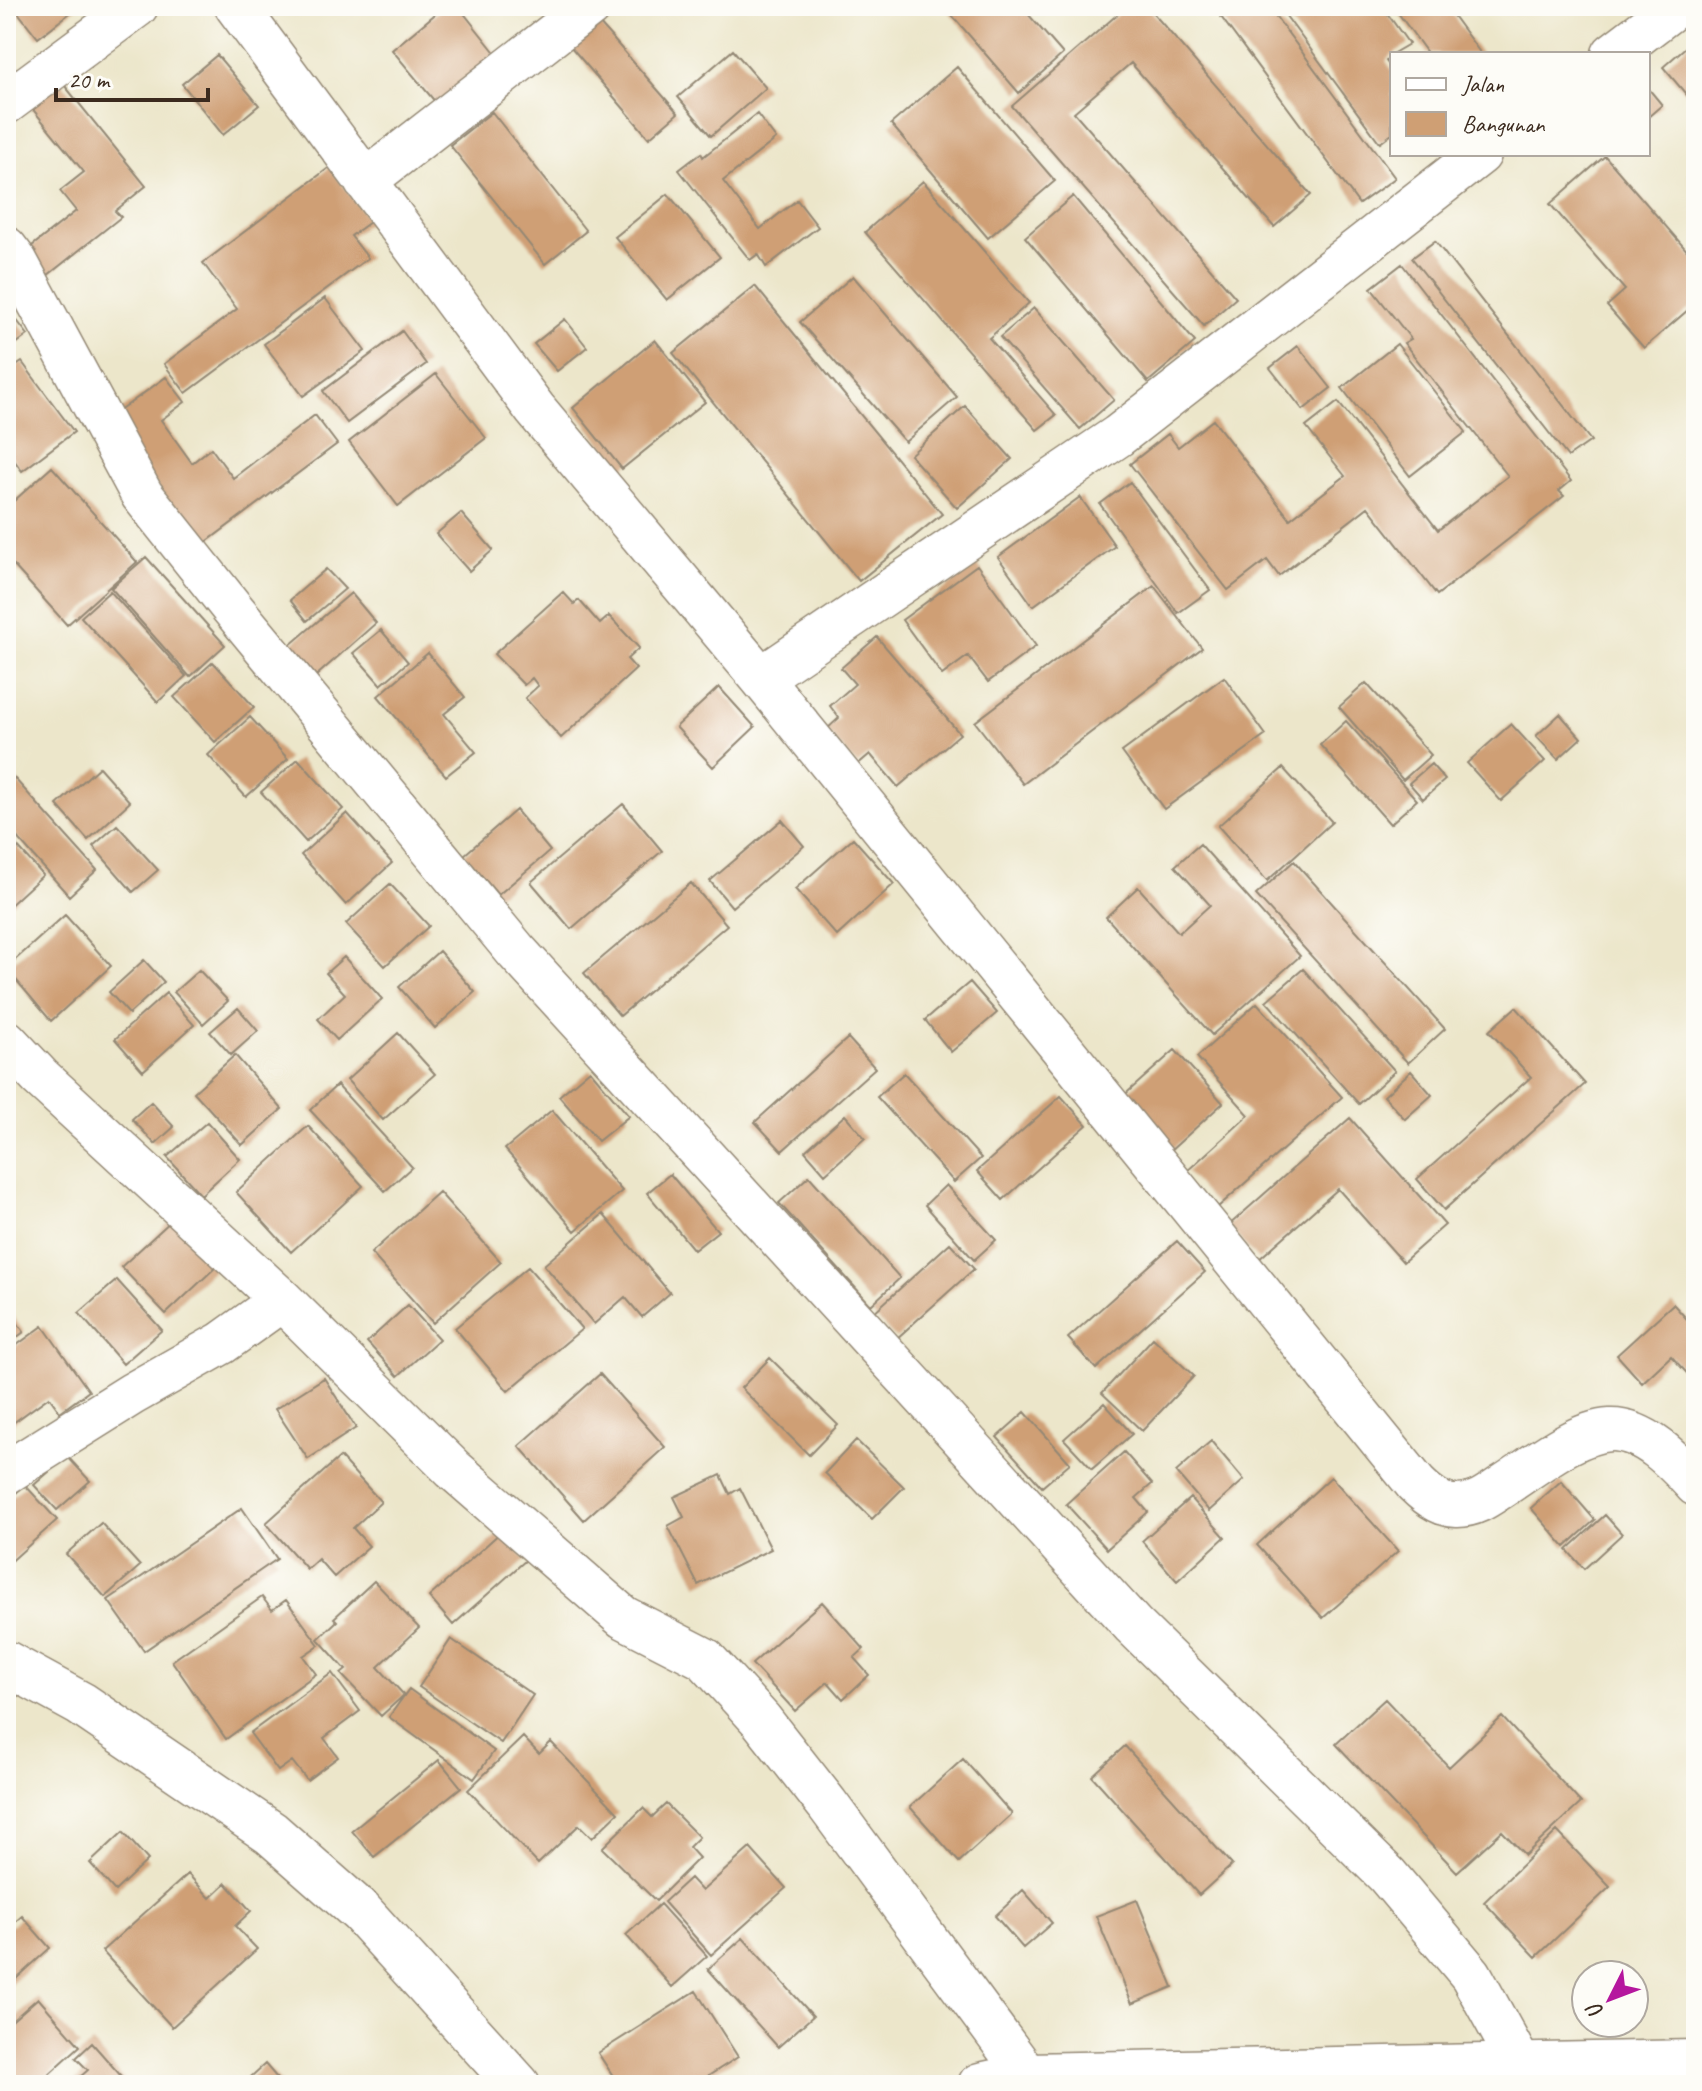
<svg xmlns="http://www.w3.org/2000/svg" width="1702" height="2091" font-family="Caveat,sans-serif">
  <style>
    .building { fill: #cf9f74 }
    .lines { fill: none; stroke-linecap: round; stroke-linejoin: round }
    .street-casing { stroke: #948874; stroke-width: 45 }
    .secondary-casing { stroke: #948874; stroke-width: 47 }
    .street { stroke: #fff; stroke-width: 42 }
    .secondary { stroke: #fff; stroke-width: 44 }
  </style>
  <rect width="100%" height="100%" fill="#fdfcf7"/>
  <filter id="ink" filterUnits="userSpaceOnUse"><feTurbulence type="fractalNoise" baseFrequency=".0125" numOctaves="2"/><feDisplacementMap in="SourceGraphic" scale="16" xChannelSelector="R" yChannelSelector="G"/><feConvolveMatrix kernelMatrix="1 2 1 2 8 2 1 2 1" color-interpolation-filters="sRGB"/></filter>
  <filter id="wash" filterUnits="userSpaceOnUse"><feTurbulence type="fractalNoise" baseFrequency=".006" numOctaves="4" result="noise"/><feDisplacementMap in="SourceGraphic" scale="32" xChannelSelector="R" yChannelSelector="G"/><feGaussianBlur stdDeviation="1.8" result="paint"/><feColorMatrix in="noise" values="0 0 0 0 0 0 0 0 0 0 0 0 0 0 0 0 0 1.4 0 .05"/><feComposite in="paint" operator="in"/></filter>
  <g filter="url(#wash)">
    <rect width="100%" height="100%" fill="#ece6ca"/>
    <g id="blocks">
      <!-- building -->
      <path class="building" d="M13 6H79L38 38Z
        M445 6H458L497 55 437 104 392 50Z
        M944 6H1021L1063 54 1019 93Z
        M1127 6H1147L1311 195 1274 227 1131 63 1074 112 1236 298 1204 326 1012 106Z
        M1213 6H1268L1395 178 1359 204Z
        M1291 6H1382L1409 44 1392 54 1386 61 1392 70V134L1380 143 1283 12Z
        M1393 6H1446L1481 54H1428Z
        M599 23 678 113 649 138 571 47Z
        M1696 38V106L1663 67Z
        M733 50 766 88 711 136 678 97Z
        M217 55 259 105 223 135 182 84Z
        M957 67 1055 181 988 238 891 124Z
        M52 70 146 186 115 211 121 217 43 279 22 254 76 211 60 191 84 172 21 95Z
        M1648 88 1662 105 1648 117Z
        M492 112 586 231 545 264 450 145Z
        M757 114 776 139 723 181 760 229 797 200 818 227 766 267 758 254 750 260 679 170 701 153 703 157Z
        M1605 156 1696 261V303L1644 348 1607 306 1625 290 1550 204Z
        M330 167 370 222 351 236 368 258 186 393 164 364 237 309 203 263Z
        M923 181 1029 303 989 338 1056 415 1037 430 865 232Z
        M668 194 720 257 667 300 615 237Z
        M1073 196 1195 342 1148 382 1025 237Z
        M1435 241 1591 441 1568 457 1412 258Z
        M1402 264 1571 481 1559 491 1564 496 1437 595 1368 507 1279 576 1267 560 1228 590 1130 464 1168 434 1178 447 1213 420 1290 519 1345 476 1306 427 1338 402 1438 530 1508 476 1404 343 1411 339 1371 288Z
        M853 276 957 397 905 442 800 322Z
        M755 286 942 514 859 581 673 353Z
        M325 298 365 351 303 396 264 344Z
        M6 306 28 335 6 351Z
        M1034 308 1114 400 1080 429 1000 337Z
        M565 319 587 347 557 371 534 344Z
        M402 331 426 364 347 423 323 391Z
        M655 340 705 402 622 469 573 408Z
        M1397 344 1466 432 1410 476 1342 388Z
        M1298 346 1331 388 1303 410 1270 368Z
        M22 362 74 432 22 471 6 449V373Z
        M436 374 486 438 398 506 349 442Z
        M166 377 185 402 161 420 192 463 211 448 233 478 315 415 337 444 201 546 107 420Z
        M965 406 1012 459 957 508 910 455Z
        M52 467 137 562 67 625 6 557V508Z
        M1130 482 1210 590 1178 613 1100 504Z
        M1080 497 1115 546 1033 606 998 557Z
        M461 513 493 550 469 571 436 534Z
        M146 557 225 645 190 677 111 588Z
        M977 565 1036 646 988 682 968 656 942 675 902 620Z
        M326 569 345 589 307 621 290 600Z
        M1154 586 1202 648 1023 784 975 722Z
        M110 591 186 676 158 702 81 617Z
        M563 592 574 604 579 600 600 624 609 616 639 648 627 659 636 669 561 738 525 698 538 686 532 678 524 685 494 654Z
        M351 593 376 623 316 676 290 645Z
        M381 630 408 662 381 685 353 653Z
        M877 637 960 734 898 787 870 754 857 765 826 730 839 718 830 706 855 684 841 668Z
        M428 653 465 697 444 714 476 752 446 776 378 696Z
        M213 662 254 707 215 742 174 697Z
        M1224 677 1266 735 1164 809 1122 752Z
        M1366 683 1431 755 1403 780 1339 707Z
        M719 687 755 727 713 767 676 727Z
        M1560 714 1581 738 1558 759 1536 736Z
        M250 717 288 759 246 797 208 755Z
        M1346 721 1417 800 1390 824 1320 745Z
        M1511 724 1545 761 1501 801 1467 763Z
        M298 759 343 809 306 842 261 792Z
        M1431 764 1445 780 1423 799 1409 783Z
        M99 767 130 802 88 840 57 805Z
        M1283 768 1332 822 1267 881 1218 826Z
        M6 769 97 870 69 896 6 825Z
        M623 804 662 851 571 929 531 882Z
        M516 810 550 851 498 895 464 855Z
        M347 813 392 863 346 905 301 855Z
        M782 820 804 846 732 907 710 881Z
        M117 825 158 870 133 892 93 846Z
        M6 834 43 875 6 909Z
        M853 838 894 884 837 936 795 889Z
        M1200 844 1300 956 1212 1035 1106 917 1138 887 1179 933 1210 905 1175 866Z
        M1294 861 1445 1029 1408 1063 1256 895Z
        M691 883 727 925 620 1016 584 973Z
        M390 884 429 926 385 966 346 924Z
        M65 915 111 966 51 1021 6 968Z
        M439 951 475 992 435 1028 399 987Z
        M344 957 382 999 337 1040 318 1019 345 994 326 973Z
        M144 960 164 982 129 1014 109 992Z
        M1303 969 1395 1071 1359 1104 1266 1001Z
        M199 970 228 1001 203 1024 174 992Z
        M970 982 997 1013 951 1052 925 1020Z
        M166 993 194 1025 143 1071 115 1039Z
        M1257 1003 1342 1097 1218 1207 1186 1172 1249 1115 1197 1057Z
        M1516 1007 1585 1084 1444 1210 1417 1179 1531 1077 1489 1031Z
        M238 1008 258 1031 231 1055 210 1032Z
        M398 1033 435 1074 383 1120 347 1080Z
        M848 1038 875 1068 782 1151 755 1122Z
        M1175 1050 1223 1103 1169 1152 1121 1098Z
        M235 1055 282 1109 242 1145 194 1092Z
        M590 1070 629 1116 598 1141 559 1096Z
        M1411 1071 1432 1095 1405 1119 1384 1096Z
        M904 1073 981 1158 954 1182 877 1097Z
        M337 1085 412 1167 385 1191 310 1110Z
        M1061 1096 1087 1125 1003 1200 977 1171Z
        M151 1102 174 1127 155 1144 132 1119Z
        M552 1110 622 1191 575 1231 505 1149Z
        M845 1115 865 1138 825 1174 805 1151Z
        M1350 1118 1445 1225 1403 1262 1338 1189 1258 1260 1228 1226Z
        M207 1122 240 1159 201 1195 167 1157Z
        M308 1126 363 1186 291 1252 236 1192Z
        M670 1174 718 1231 694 1250 647 1193Z
        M809 1176 900 1278 871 1305 779 1203Z
        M946 1185 996 1240 974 1260 925 1205Z
        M439 1192 501 1262 433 1323 371 1253Z
        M603 1214 670 1293 642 1317 625 1297 594 1324 544 1265Z
        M172 1220 217 1266 166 1314 121 1267Z
        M1177 1241 1205 1272 1096 1369 1068 1338Z
        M950 1243 974 1269 896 1339 872 1314Z
        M528 1267 582 1329 508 1391 455 1328Z
        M117 1280 162 1330 123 1364 79 1313Z
        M1673 1304 1696 1329V1383L1671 1356 1642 1383 1617 1355Z
        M408 1305 439 1339 398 1376 367 1342Z
        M6 1307 24 1332 6 1345Z
        M43 1326 89 1391 60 1412 49 1397 6 1428V1353Z
        M1153 1338 1194 1376 1142 1431 1102 1393Z
        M770 1358 838 1425 809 1455 741 1388Z
        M600 1374 665 1447 584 1520 519 1446Z
        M324 1378 356 1428 308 1459 275 1409Z
        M1104 1403 1132 1434 1092 1469 1064 1439Z
        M1025 1412 1070 1463 1042 1487 997 1437Z
        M856 1440 904 1487 872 1519 825 1473Z
        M1211 1441 1244 1480 1209 1511 1176 1472Z
        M1124 1452 1152 1484 1136 1498 1148 1512 1107 1549 1066 1504Z
        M67 1456 90 1481 57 1510 34 1485Z
        M340 1457 381 1502 353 1528 369 1546 334 1577 318 1559 307 1569 266 1523Z
        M721 1475 730 1494 740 1488 771 1549 698 1585 668 1526 684 1517 674 1497Z
        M1331 1477 1398 1551 1323 1618 1257 1545Z
        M1561 1481 1595 1520 1565 1547 1531 1508Z
        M25 1485 57 1520 6 1566V1502Z
        M1190 1498 1225 1537 1177 1581 1142 1541Z
        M242 1508 277 1559 144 1651 108 1600Z
        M1605 1515 1622 1534 1584 1569 1567 1550Z
        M101 1523 140 1566 105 1597 66 1554Z
        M501 1532 526 1560 453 1625 429 1597Z
        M374 1581 419 1628 378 1667 404 1695 381 1716 341 1674 346 1670 318 1639 337 1621 334 1618Z
        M262 1597 272 1610 286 1600 319 1645 303 1656 316 1674 226 1739 172 1661Z
        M822 1602 864 1649 854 1658 869 1675 843 1699 828 1682 795 1711 752 1664Z
        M451 1639 533 1695 501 1743 419 1687Z
        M332 1673 360 1711 324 1738 338 1757 307 1780 292 1761 278 1771 250 1733Z
        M409 1689 494 1751 474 1779 389 1717Z
        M1385 1699 1449 1767 1502 1717 1581 1803 1525 1855 1502 1831 1457 1872 1336 1744Z
        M523 1737 539 1754 551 1742 618 1813 592 1838 579 1825 538 1864 468 1790Z
        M1125 1746 1232 1865 1199 1895 1092 1776Z
        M963 1759 1012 1814 959 1862 910 1807Z
        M439 1760 461 1787 374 1857 352 1831Z
        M666 1804 699 1837 689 1847 699 1858 656 1901 602 1848 643 1808 652 1817Z
        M1557 1831 1610 1887 1536 1957 1484 1902Z
        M123 1832 148 1860 115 1891 90 1863Z
        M750 1848 786 1888 711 1955 664 1902 690 1878 702 1891Z
        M188 1874 210 1898 226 1883 251 1911 235 1926 257 1949 172 2027 102 1951Z
        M1023 1890 1052 1923 1023 1948 995 1916Z
        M1137 1900 1173 1987 1132 2004 1096 1916Z
        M660 1904 707 1956 672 1987 626 1935Z
        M22 1916 50 1948 6 1988V1930Z
        M743 1938 813 2016 778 2047 708 1969Z
        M696 1991 738 2057 694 2085H619L598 2053Z
        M38 1998 80 2046 37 2085H6V2026Z
        M92 2043 129 2085H71L88 2070 76 2058Z
        M265 2064 283 2085H242Z"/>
    </g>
  </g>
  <g filter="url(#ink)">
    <use href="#blocks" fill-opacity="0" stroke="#948874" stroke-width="2"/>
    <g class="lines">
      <defs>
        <path id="street" d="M236 6 535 409 761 678 1118 436 1480 154
          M1613 54 1676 6
          M6 103 137 6
          M365 181 590 6
          M6 248 16 261 142 495 232 608 516 951 1133 1625 1387 1875 1471 1975 1521 2066
          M761 678 1416 1484C1427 1495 1442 1507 1458 1506 1476 1506 1489 1495 1503 1486 1533 1467 1574 1432 1610 1430 1645 1429 1675 1462 1696 1485
          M6 1041 40 1077 282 1300 222 1343 132 1394 6 1473
          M282 1300 453 1469 623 1617 705 1659 761 1720 827 1804 1027 2075"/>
        <path id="secondary" d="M6 1663 81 1704 271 1833 361 1912 518 2085
          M980 2085 1027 2075 1696 2062"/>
      </defs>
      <!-- street casing -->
      <use href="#street" class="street-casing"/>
      <!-- secondary casing -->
      <use href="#secondary" class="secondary-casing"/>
      <!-- street -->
      <use href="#street" class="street"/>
      <!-- secondary -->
      <use href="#secondary" class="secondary"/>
    </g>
  </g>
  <!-- margin -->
  <rect width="1702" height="2091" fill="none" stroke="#fdfcf7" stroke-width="32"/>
  <!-- legend -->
  <rect x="1390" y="52" width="260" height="104" fill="#fdfcf7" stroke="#afa8a0" stroke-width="2"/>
  <rect x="1406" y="78" width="40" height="12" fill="#ffffff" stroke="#afa8a0" stroke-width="2"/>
  <text x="1462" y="92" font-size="24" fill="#3b2a1e">Jalan</text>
  <rect x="1406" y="112" width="40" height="24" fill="#cf9f74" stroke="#afa8a0" stroke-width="2"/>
  <text x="1462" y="132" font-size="24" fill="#3b2a1e">Bangunan</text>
  <!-- north arrow -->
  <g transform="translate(1610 1999) rotate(228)"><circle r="38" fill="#fdfcf7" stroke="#afa8a0" stroke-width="2"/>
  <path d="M0-6L14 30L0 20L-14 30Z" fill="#b5179e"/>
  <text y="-12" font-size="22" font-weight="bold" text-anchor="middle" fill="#3b2a1e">U</text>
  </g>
  <!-- scale -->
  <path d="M56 88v12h152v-12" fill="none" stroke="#3b2a1e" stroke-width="4"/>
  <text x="68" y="88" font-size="24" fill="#3b2a1e" stroke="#fdfcf7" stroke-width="6" paint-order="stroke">20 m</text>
</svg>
